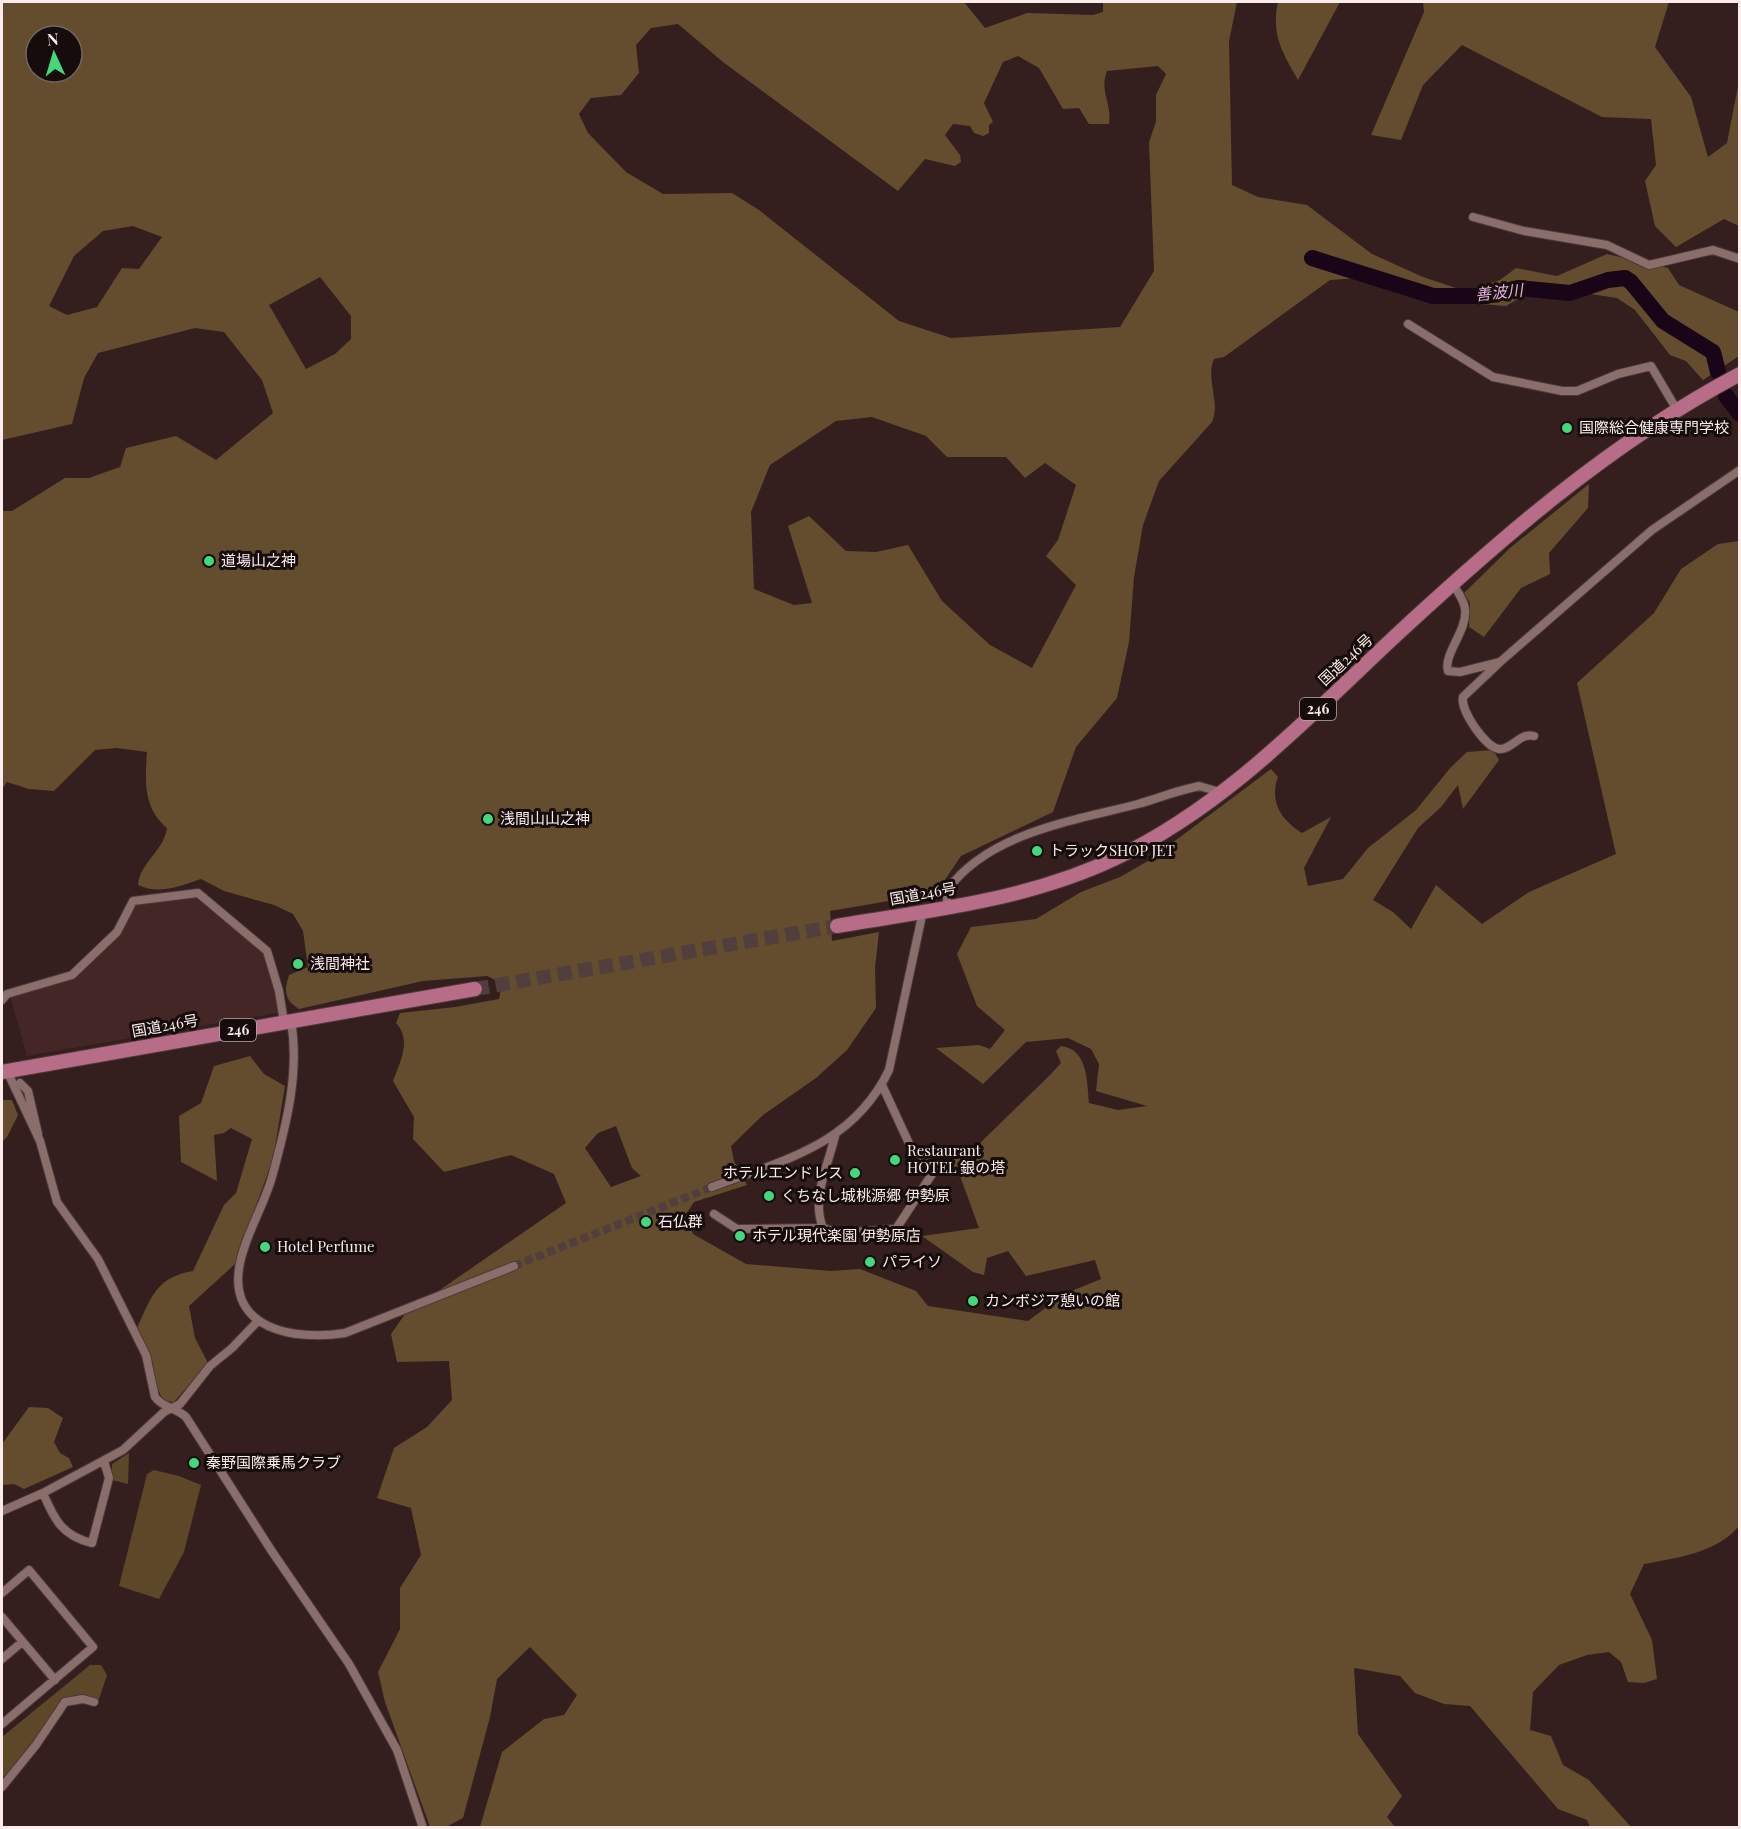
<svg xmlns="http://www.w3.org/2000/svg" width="1741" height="1829" font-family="'Playfair Display','Noto Sans JP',serif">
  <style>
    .built { fill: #432625 }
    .green { fill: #5d4729 }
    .forest { fill: #634d2e; fill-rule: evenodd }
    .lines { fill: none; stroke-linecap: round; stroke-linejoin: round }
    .river { stroke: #1a0418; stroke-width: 16 }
    .street-tunnel { stroke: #523e3d; stroke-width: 8; stroke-dasharray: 8 4; stroke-linecap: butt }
    .highway-tunnel { stroke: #523e3d; stroke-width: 14; stroke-dasharray: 14 7; stroke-linecap: butt }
    .street-casing { stroke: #4c3a3a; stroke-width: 10 }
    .highway-casing { stroke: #4c3a3a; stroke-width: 16 }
    .street { stroke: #896e6c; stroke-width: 8 }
    .highway { stroke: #b76c88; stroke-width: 14 }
    .poi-dot { fill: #44d77b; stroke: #150c0b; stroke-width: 2 }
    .labels { text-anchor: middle; stroke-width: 6; stroke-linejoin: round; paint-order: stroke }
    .shield { fill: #150c0b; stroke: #b6a9a8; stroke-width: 1.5 }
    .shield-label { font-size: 14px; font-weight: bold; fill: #fbeceb }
    .poi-label { font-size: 15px; fill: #fbeceb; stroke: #150c0b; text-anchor: start }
    .street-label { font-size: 15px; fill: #fbeceb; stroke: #150c0b }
    .water-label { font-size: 16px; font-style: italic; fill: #e5b0dd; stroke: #150c0b }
  </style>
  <rect width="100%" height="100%" fill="#341f1e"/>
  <!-- built -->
  <path class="built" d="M196 897 264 952 276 992 277 1013 27 1056 10 996 74 977 108 947 137 905Z"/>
  <!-- green -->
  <path class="green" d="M129 1453 128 1484 112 1480V1464Z
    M154 1470 179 1476 201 1485 184 1552 159 1599 119 1586 147 1474Z
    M90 1665H101L107 1675 98 1702 73 1697 65 1700 12 1770 2 1778V1737Z"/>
  <!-- forest -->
  <path class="forest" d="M2 2H964L985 28 1027 13 1093 15 1103 12V2H1237L1229 41 1232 185 1258 197 1307 205 1372 254 1423 277 1465 291 1500 280 1516 268 1557 276 1607 254 1668 268 1679 285 1739 312V356L1703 380 1686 361 1670 355 1635 310 1617 298 1591 294 1559 298 1523 296 1506 306 1469 303 1360 278 1330 280 1224 357 1214 359C1205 378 1221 402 1212 422L1159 481 1143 525 1134 577 1129 642 1117 698 1076 747 1053 812 961 856 936 893 830 911 832 941 879 932 875 968 876 1008 847 1050 816 1078 763 1115 731 1146 734 1161 747 1185 694 1202 686 1214 693 1234 746 1264 831 1271 860 1269 916 1291 928 1306 1028 1321 1064 1294 1101 1279 1095 1260 1026 1276 1008 1251 987 1258 984 1275 973 1272 922 1236 979 1228 960 1176 946 1163 978 1145 1050 1075 1061 1063 1056 1051 1061 1046C1088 1049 1087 1082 1089 1103L1118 1110 1147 1106 1096 1091 1099 1064 1091 1049 1068 1038 1026 1042 983 1084 936 1048 979 1045 990 1049 1005 1030 977 1006 957 954 971 927 1036 919 1081 892 1120 877 1148 861 1271 769 1278 777C1269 801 1281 820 1302 833L1331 817 1304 868 1308 886 1343 879 1368 848 1416 810 1451 767 1467 752 1493 750 1499 760 1463 809 1458 785 1441 807 1418 828 1373 900 1393 912 1411 929 1436 885 1482 924 1529 892 1616 854 1577 683 1654 613 1681 569 1718 544 1739 541V1526C1717 1553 1676 1558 1644 1564L1630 1594 1652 1640 1657 1679 1644 1683 1628 1682 1621 1662 1609 1652 1587 1655 1559 1665 1533 1692 1530 1730 1551 1736 1563 1765 1589 1780 1631 1827H1590L1587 1820 1558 1809 1470 1706 1444 1704 1423 1696 1415 1693 1400 1676 1354 1668 1358 1734 1402 1796 1387 1817 1395 1827H480L502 1752 544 1719 564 1715 577 1695 530 1647 497 1679 490 1717 463 1818 446 1827H430L385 1702 378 1672 400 1629V1588L421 1555 411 1508 377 1498 394 1448 427 1427 452 1400 449 1361 397 1362 391 1334 405 1314 566 1203 554 1174 511 1155 444 1172 413 1139 414 1117 393 1081C400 1062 412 1040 396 1023L400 1013 455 1007 499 999 502 983 487 976 423 981 299 1009C284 1000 284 991 289 975L308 967 303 931 293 914 274 905 224 891 201 879C180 886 159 895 138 885 140 862 164 851 167 828 143 808 145 781 147 752L117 748 95 750 54 791 29 789 7 782 2 789V511H12L65 478H89L120 467 126 448 176 436 216 460 273 413 262 380 224 332 195 328 98 353 84 378 72 424 2 440ZM678 24 723 62 898 191 925 159 955 166 961 162 960 155 945 135 953 124 970 126 974 133 983 136 989 133V125L993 122 984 103 1003 62 1018 56 1039 68 1063 109 1079 108 1089 124H1109C1112 102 1099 91 1107 71L1158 66 1166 74 1156 95V122L1149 142 1154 271 1120 327 951 338 899 321 759 210 732 193 663 194 626 172 588 133 579 114 591 98 621 95 639 73 636 45 651 28ZM36 36H72V72H36ZM133 226 162 237 139 269 122 268 97 307 67 315 49 306 74 256 103 231ZM320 277 351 316V339L335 354 306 369 269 305ZM872 417 926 436 947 457H1006L1025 478 1045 463 1076 485 1058 540 1046 556 1076 585 1032 668 990 645 942 601 908 545 876 552 846 551 809 516 788 526 812 603 794 605 754 589 751 512 770 465 836 421ZM616 1126 632 1168 641 1176 611 1187 585 1148 598 1133Z
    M1278 2H1340L1298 80C1282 52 1271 35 1278 2Z
    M1423 2H1669L1655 47 1691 97 1708 157 1727 143 1739 81V226L1724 219 1676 247 1655 226 1645 181 1656 165 1651 119 1602 117 1462 45 1423 85 1401 140 1371 135 1424 12Z
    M1589 484 1588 508 1549 553 1550 574 1521 588 1484 637 1469 627 1470 603 1464 593 1510 548Z
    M250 1056 264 1074 285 1086 273 1159 235 1264 189 1306 195 1338 208 1363 174 1402 164 1401 155 1384 153 1363 137 1328C151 1298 156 1277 193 1271L224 1205 236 1193 252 1139 231 1128 224 1133 214 1135 217 1181 181 1162 179 1116 201 1103 214 1066Z
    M2 1100H12L18 1115 7 1137 2 1142Z
    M29 1407 48 1408 63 1418 54 1442 60 1453 69 1458 73 1467 24 1489 14 1484 2 1485V1444Z"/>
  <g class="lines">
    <!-- river -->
    <path class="river" d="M1312 258 1433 296H1486L1518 288 1570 293 1608 280 1625 278 1631 282 1663 321 1713 352 1718 372
      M1726 396 1740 414"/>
    <!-- street-tunnel -->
    <path class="street-tunnel" d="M514 1266 712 1187"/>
    <!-- highway-tunnel -->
    <path class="highway-tunnel" d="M475 989 837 926"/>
    <defs>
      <path id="street" d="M1473 217 1524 231 1607 245 1649 265 1713 250 1740 259
        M1408 324 1493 377 1562 391H1577L1618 374 1651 366 1677 410
        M1452 583C1457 591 1464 599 1465 609 1468 630 1443 654 1448 671L1460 672 1500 662 1463 697C1460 710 1485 747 1499 749 1512 750 1520 732 1534 736
        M1500 662 1652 530 1740 470
        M947 907V890C990 832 1073 821 1138 804 1156 799 1173 792 1191 788L1199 786 1220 792
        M2 1000 7 994 72 975 117 932 133 901 198 893 267 951 279 991 284 1022
        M291 1021C300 1073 286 1126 272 1177 264 1206 246 1233 240 1263 226 1330 295 1341 345 1333L514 1266
        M7 1071 40 1141 57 1202 98 1259 146 1355 155 1397C163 1408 177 1408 186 1417L271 1550 349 1664 397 1750 423 1828
        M20 1083 28 1091 38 1134
        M835 1136C828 1166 811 1198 823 1228L841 1233 896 1229 936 1168 913 1152 882 1085
        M712 1187C784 1160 853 1145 889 1070L923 911
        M714 1214 737 1229 823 1228
        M43 1493C54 1519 62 1536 92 1543L109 1478 104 1461
        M2 1511 43 1493 123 1450 164 1412 180 1404 210 1366 232 1348 258 1321
        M2 1593 29 1570 93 1647 2 1724
        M2 1617 55 1680
        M2 1659 22 1642
        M2 1787 36 1745 65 1702 83 1699 94 1702"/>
      <path id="highway" d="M837 926C931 910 1028 900 1116 858 1223 807 1306 720 1391 640 1499 540 1609 443 1740 374
        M2 1072 475 989"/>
    </defs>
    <!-- street casing -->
    <use href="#street" class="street-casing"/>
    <!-- highway casing -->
    <use href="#highway" class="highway-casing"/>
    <!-- street -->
    <use href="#street" class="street"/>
    <!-- highway -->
    <use href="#highway" class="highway"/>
  </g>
  <!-- markers -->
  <g class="poi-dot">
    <circle cx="1567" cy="428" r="6"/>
    <circle cx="209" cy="561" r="6"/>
    <circle cx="488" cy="819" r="6"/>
    <circle cx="1037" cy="851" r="6"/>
    <circle cx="298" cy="964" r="6"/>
    <circle cx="895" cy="1160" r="6"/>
    <circle cx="855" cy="1173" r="6"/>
    <circle cx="769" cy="1196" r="6"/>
    <circle cx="646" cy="1222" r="6"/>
    <circle cx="740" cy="1236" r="6"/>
    <circle cx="265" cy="1247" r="6"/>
    <circle cx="870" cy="1262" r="6"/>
    <circle cx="973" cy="1301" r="6"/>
    <circle cx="194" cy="1463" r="6"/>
  </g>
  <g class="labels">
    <!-- shield labels -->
    <g class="shield">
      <rect x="1300" y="698" width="36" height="22" rx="4.5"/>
      <rect x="220" y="1019" width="36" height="22" rx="4.5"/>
    </g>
    <g class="shield-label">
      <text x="1318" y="714">246</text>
      <text x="238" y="1035">246</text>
    </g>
    <!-- poi labels -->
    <g class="poi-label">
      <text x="1579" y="433">国際総合健康専門学校</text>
      <text x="221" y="566">道場山之神</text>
      <text x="500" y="824">浅間山山之神</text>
      <text x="1049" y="856">トラックSHOP JET</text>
      <text x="310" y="969">浅間神社</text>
      <text x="907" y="1156">Restaurant<tspan x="907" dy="17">HOTEL 銀の塔</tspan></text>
      <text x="843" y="1178" text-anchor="end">ホテルエンドレス</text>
      <text x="781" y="1201">くちなし城桃源郷 伊勢原</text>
      <text x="658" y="1227">石仏群</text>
      <text x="752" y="1241">ホテル現代楽園 伊勢原店</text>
      <text x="277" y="1252">Hotel Perfume</text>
      <text x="882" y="1267">パライソ</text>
      <text x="985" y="1306">カンボジア憩いの館</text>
      <text x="206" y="1468">秦野国際乗馬クラブ</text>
    </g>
    <!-- street labels -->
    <g class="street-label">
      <text transform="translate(1346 660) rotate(-43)" y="5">国道246号</text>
      <text transform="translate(923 894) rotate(-10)" y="5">国道246号</text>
      <text transform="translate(165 1026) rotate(-10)" y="5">国道246号</text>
    </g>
    <!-- water labels -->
    <g class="water-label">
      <text transform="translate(1499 292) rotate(-6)" y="6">善波川</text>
    </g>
  </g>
  <!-- border -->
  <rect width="1741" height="1829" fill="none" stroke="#fbeceb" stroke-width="6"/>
  <!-- north arrow -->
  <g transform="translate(54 54) rotate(356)"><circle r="28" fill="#150c0b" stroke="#716665" stroke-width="1.5"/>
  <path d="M0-4.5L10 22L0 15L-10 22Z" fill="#44d77b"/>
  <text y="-9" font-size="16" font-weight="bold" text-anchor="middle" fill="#fbeceb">N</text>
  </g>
</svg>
